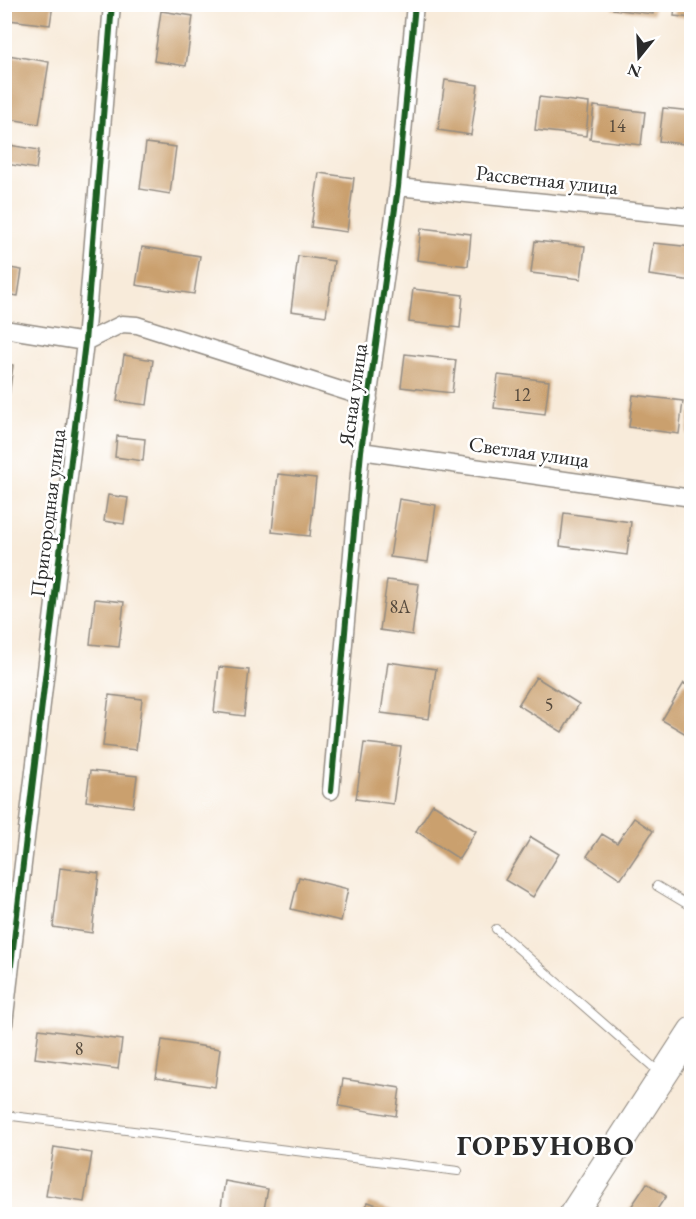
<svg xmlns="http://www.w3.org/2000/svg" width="696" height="1219" font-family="'EB Garamond',serif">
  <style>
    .building { fill: #caa06e }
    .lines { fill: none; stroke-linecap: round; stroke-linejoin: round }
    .lane-casing { stroke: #928b82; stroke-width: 10 }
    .street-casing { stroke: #928b82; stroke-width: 19 }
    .primary-casing { stroke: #928b82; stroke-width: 29 }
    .lane { stroke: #fff; stroke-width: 8 }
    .street { stroke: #fff; stroke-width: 16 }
    .primary { stroke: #fff; stroke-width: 27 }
    .cycleway-casing { stroke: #fff; stroke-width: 10 }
    .cycleway { stroke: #1b5e20; stroke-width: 6 }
    .labels { text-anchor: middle; stroke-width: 5; stroke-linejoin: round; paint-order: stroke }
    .number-label { font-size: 18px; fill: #53483c }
    .street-label { font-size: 21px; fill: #2b2b2b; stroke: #fff }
    .district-label { font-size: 27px; font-weight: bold; letter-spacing: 1.5px; fill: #2b2b2b; stroke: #fff }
  </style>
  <rect width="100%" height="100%" fill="#fff"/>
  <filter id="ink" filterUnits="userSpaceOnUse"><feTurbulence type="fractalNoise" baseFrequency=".0167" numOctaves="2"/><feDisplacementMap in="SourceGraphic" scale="12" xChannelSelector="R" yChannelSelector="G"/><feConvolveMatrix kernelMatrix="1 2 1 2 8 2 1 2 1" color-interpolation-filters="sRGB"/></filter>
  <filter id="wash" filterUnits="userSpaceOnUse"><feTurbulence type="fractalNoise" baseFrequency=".008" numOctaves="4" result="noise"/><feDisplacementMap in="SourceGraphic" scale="24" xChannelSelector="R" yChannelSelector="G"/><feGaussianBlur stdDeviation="1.35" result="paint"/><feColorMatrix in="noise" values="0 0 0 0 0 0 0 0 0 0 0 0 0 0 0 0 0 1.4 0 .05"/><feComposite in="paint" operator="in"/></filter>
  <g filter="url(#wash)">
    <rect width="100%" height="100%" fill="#f8ebda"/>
    <g id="blocks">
      <!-- building -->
      <path class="building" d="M11 4H53L50 25 9 20Z
        M613 4H654L653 14 613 9Z
        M675 4H692V18L674 16Z
        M161 11 193 16 186 66 154 61Z
        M8 55 49 62 39 124 4 118V78Z
        M445 80 478 85 471 135 438 130Z
        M539 97 589 103 586 136 535 130Z
        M594 106 645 112 641 145 590 139Z
        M663 108 692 111V145L659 141Z
        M146 143 176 147 170 194 140 189Z
        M9 145 39 150 36 169 6 164Z
        M319 173 354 178 347 232 311 227Z
        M421 228 471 234 468 266 417 260Z
        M535 241 585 246 581 279 531 273Z
        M653 243 692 247V281L649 275Z
        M142 247 200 256 194 294 136 285Z
        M298 256 334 261 326 316 291 311Z
        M4 267 22 270 18 296 4 294Z
        M413 289 463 295 460 328 409 322Z
        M405 354 456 360 452 393 401 387Z
        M124 355 153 360 147 405 117 401Z
        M4 363 13 365 7 413H4Z
        M498 375 549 381 545 414 494 408Z
        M633 395 683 401 679 434 629 427Z
        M690 413H692V435H687Z
        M117 436 145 439 143 461 115 457Z
        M278 474 316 478 310 536 272 532Z
        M108 495 128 498 124 524 104 521Z
        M399 499 436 505 428 562 390 557Z
        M564 513 631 522 627 555 560 546Z
        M387 580 419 584 412 635 380 630Z
        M95 599 124 602 119 647 90 644Z
        M388 662 436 669 429 719 381 713Z
        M219 667 249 670 244 716 214 712Z
        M536 677 579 704 562 732 518 705Z
        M684 683 692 688V725L686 734 662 720Z
        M109 695 142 699 136 750 103 746Z
        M364 743 401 747 393 804 356 799Z
        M90 771 137 776 133 807 86 801Z
        M433 804 476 831 459 859 416 831Z
        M634 818 653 831 621 879 587 856 602 834 617 843Z
        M531 837 559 854 533 897 505 880Z
        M60 868 99 873 92 933 53 927Z
        M299 877 348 889 341 921 291 909Z
        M39 1029 122 1040 118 1069 35 1058Z
        M162 1040 220 1049 215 1087 156 1078Z
        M343 1079 400 1088 396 1116 339 1106Z
        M54 1147 92 1153 84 1202 46 1196Z
        M225 1181 268 1189 263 1214H220Z
        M647 1183 666 1196 654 1214H629L627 1213Z
        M368 1202 404 1214H363Z"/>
    </g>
  </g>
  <g filter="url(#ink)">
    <use href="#blocks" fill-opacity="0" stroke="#928b82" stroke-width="1.5"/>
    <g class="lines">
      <defs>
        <path id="lane" d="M657 886 692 907
          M496 929 660 1073
          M4 1115 458 1171"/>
        <path id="street" d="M398 187 692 217
          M4 329 85 342 122 324 137 325 369 399
          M361 451 692 498
          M331 791 361 451 398 187 415 4
          M4 1024 85 342 112 4"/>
        <path id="primary" d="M573 1214 692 1031"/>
      </defs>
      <!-- lane casing -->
      <use href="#lane" class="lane-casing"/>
      <!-- street casing -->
      <use href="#street" class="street-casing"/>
      <!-- primary casing -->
      <use href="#primary" class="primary-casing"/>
      <!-- lane -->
      <use href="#lane" class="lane"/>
      <!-- street -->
      <use href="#street" class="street"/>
      <!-- primary -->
      <use href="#primary" class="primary"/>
      <defs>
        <path id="cycleway" d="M331 791 361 451 398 187 415 4
          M4 1024 85 342 112 4"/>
      </defs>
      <!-- cycleway casing -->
      <use href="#cycleway" class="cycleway-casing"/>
      <!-- cycleway -->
      <use href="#cycleway" class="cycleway"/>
    </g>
  </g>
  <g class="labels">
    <!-- number labels -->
    <g class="number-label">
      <text x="617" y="132">14</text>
      <text x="522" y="401">12</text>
      <text x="400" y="613">8А</text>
      <text x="549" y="711">5</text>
      <text x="79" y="1055">8</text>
    </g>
    <!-- street labels -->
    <g class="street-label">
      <text transform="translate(547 180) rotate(6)" y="7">Рассветная улица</text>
      <text transform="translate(353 395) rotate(-82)" y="7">Ясная улица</text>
      <text transform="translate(529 452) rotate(8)" y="7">Светлая улица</text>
      <text transform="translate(48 513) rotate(-83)" y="7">Пригородная улица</text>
    </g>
    <!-- district labels -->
    <g class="district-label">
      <text x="546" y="1155">ГОРБУНОВО</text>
    </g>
  </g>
  <!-- margin -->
  <rect width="696" height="1219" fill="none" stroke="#fff" stroke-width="24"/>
  <!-- north arrow -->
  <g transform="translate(639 57) rotate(198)" stroke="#ffffff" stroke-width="4.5" paint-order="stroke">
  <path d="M0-4.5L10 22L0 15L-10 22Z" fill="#2b2b2b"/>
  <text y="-9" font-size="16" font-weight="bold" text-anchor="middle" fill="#2b2b2b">N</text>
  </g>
</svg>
